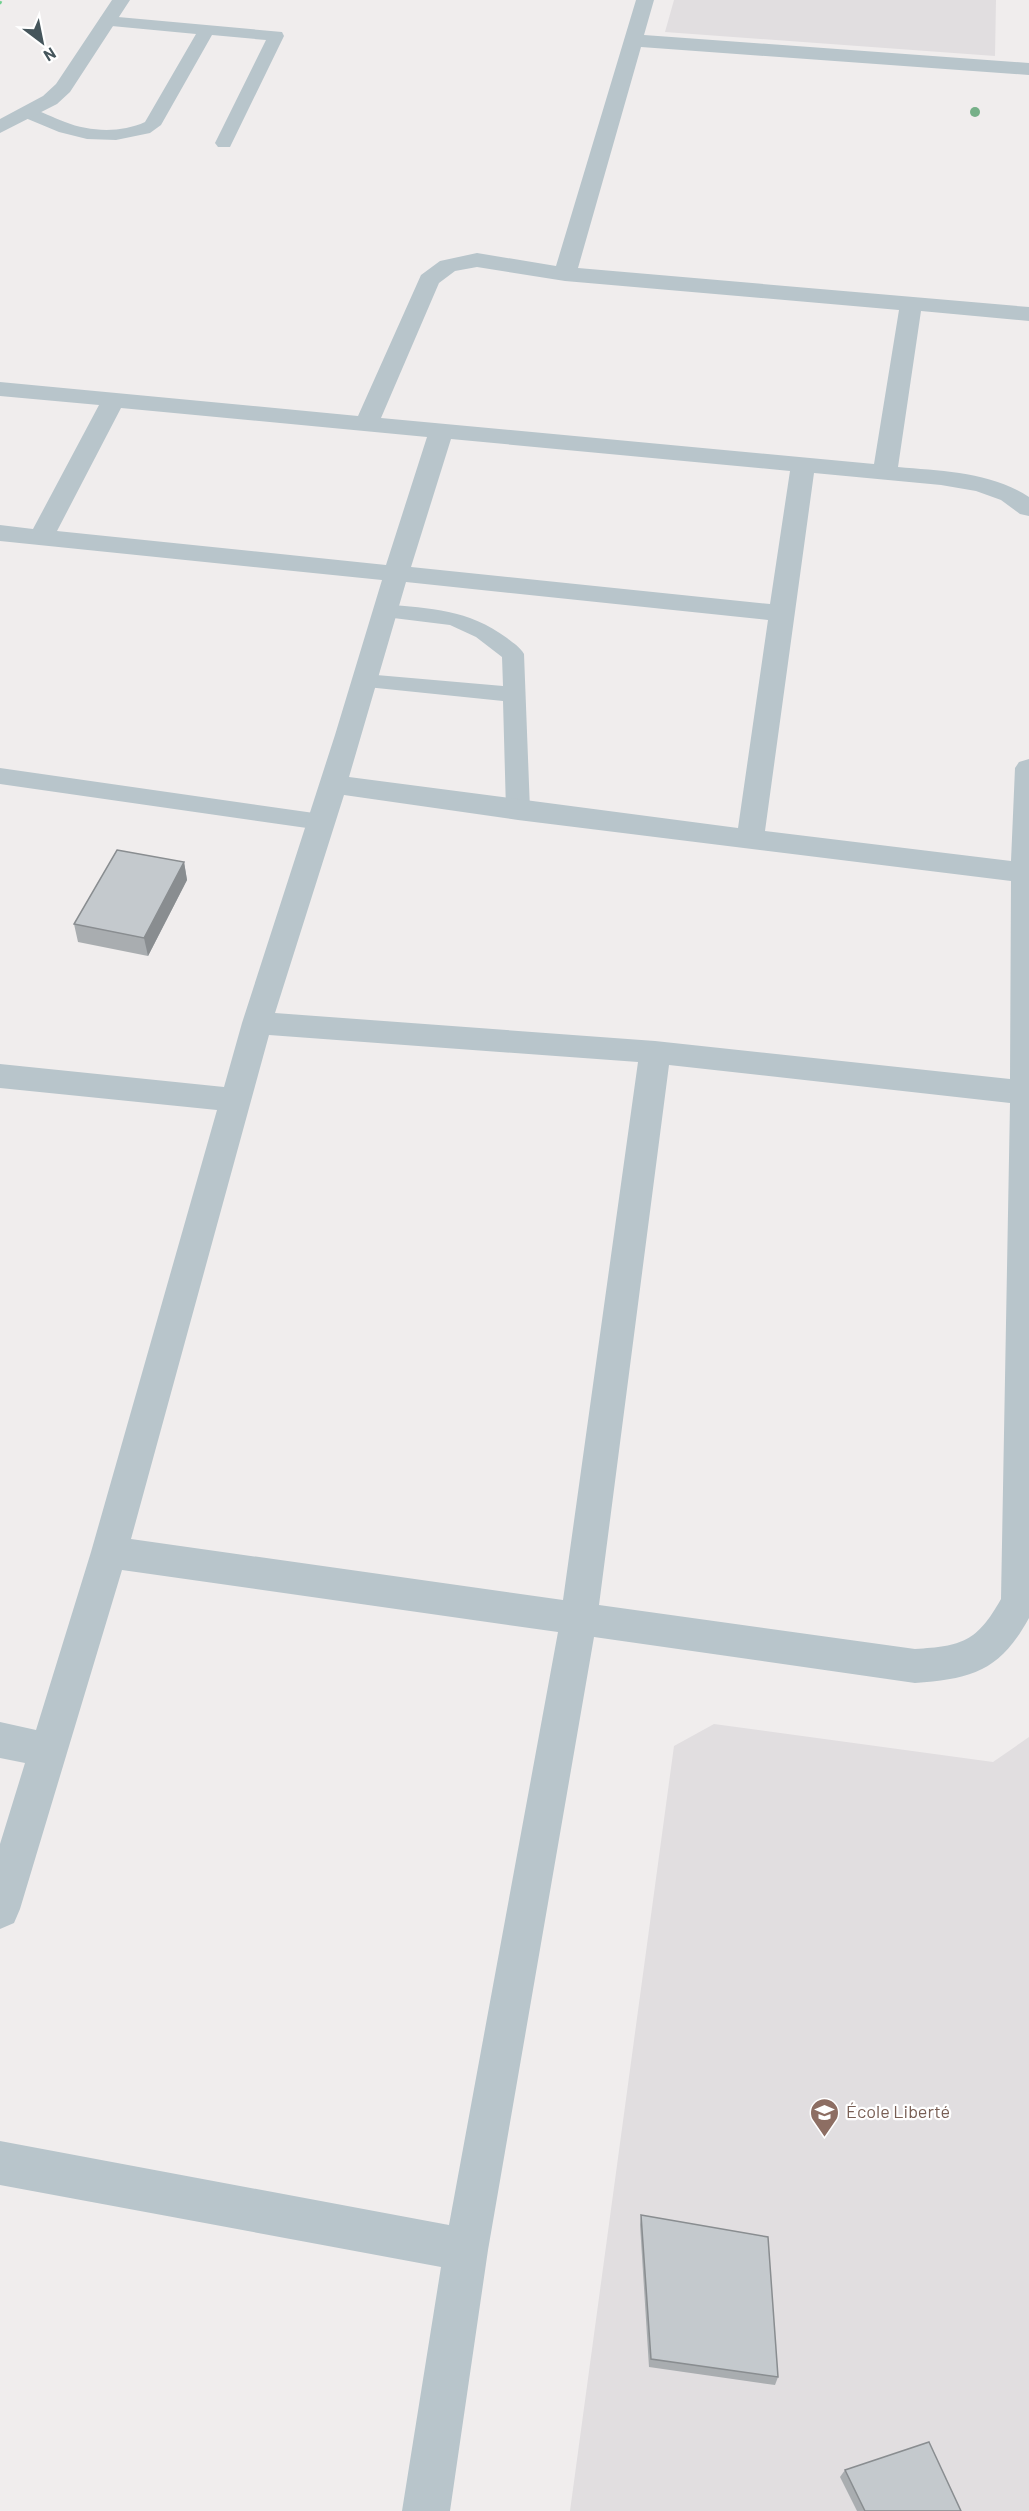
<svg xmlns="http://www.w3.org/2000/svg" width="1029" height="2511" font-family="Barlow,sans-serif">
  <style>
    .education { fill: #e1dee0 }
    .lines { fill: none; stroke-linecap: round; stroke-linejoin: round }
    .path { stroke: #70cf8e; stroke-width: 2; stroke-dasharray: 3 2; stroke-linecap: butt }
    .lane { fill: #b8c5cb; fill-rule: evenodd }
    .street { fill: #b8c5cb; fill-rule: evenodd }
    .tree { fill: #76b088 }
    .wall { fill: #a9adb0 }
    .shaded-wall { fill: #898d90 }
    .building { fill: #c4c9cd; stroke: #898d90; stroke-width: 1.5 }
    .labels { text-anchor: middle; stroke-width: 4.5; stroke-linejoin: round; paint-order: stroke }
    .near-education-label { font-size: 18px; fill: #785e54; stroke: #fff; text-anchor: start }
  </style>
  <rect width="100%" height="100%" fill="#f0eded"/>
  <!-- education -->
  <path class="education" d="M674 0H996L995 56 665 32Z
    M714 1724 993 1762 1029 1737V2511H570L674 1746Z"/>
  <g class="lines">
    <!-- path -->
    <path class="path" d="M0 4 2 0"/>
    <!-- lane -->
    <path class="lane" d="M107 16 282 32 284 36 230 147H218L215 143 266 40 212 35 161 125 150 133 116 140 87 139 59 132 23 117 20 113 23 109 29 108C42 111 53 118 65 122 90 132 121 133 145 122L196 34 101 25 99 21 101 17Z
      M385 604C431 609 468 609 507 638 513 643 520 647 524 654L530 810 527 816 518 818 509 816 506 810 503 701 357 686 354 681 357 676 365 674 503 686 502 657 476 637 450 625 377 616 374 611 377 606Z
      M0 768 321 814 330 816 333 822 330 828 321 830 0 784Z"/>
    <!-- street -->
    <path class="street" d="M112 0H130L70 92 57 104 0 133V119L43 96 56 84Z
      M636 0H654L644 35 1029 63V75L641 47 578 268 1029 307V321L921 311 898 467C942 471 991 472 1029 497V516L1020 514 1001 500 976 491 941 485 814 473 765 831 1011 861 1015 768 1019 762 1029 759V1618C1000 1671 972 1679 915 1683L594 1637 488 2250 450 2511H402L441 2267 0 2185V2141L449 2225 558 1632 122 1570 20 1909 14 1923 0 1929V1844L25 1763 0 1758V1722L36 1730 91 1552 217 1110 0 1088V1064L224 1087 242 1023 335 735 382 580 0 541V525L33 529 99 405 0 396V382L358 416 421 275 440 261 477 253 556 266ZM477 267 565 281 899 310 874 464 381 418 439 283 455 271ZM121 408 427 437 386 565 57 531ZM451 439 790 471 770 604 411 567ZM406 582 768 620 738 828 349 777ZM344 795 518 820 1011 881 1010 1079 655 1041 275 1013ZM269 1035 638 1062 563 1600 131 1539ZM669 1065 1010 1103 1001 1599C977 1642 962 1646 915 1649L599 1605Z"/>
  </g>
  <!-- trees -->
  <circle class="tree" cx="975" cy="112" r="5"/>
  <!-- wall -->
  <path class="wall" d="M184 862 187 880 148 956 78 942 74 924Z
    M641 2215 778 2377 775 2385 649 2367 640 2225Z
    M845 2470 961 2511H857L840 2477Z"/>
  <!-- shaded-wall -->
  <path class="shaded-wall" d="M184 862 187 880 148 956 144 938Z"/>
  <!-- building -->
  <path class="building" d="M117 850 184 862 144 938 74 924Z
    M641 2215 768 2237 778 2377 651 2359Z
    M929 2442 961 2511H865L845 2470Z"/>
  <!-- icons -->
  <defs>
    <symbol id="school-pin" viewBox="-11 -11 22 30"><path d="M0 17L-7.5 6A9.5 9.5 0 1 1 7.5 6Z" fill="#8d6e63" stroke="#fff"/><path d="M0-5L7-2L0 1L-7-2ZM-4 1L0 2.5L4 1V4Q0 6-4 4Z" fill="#fff"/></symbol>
  </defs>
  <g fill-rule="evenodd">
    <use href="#school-pin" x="808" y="2096" width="33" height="45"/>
  </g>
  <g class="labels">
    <!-- near-education labels -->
    <g class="near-education-label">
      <text x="846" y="2118">École Liberté</text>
    </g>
  </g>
  <!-- north arrow -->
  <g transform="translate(42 42) rotate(148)" stroke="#ffffff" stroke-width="4.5" paint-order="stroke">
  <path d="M0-4.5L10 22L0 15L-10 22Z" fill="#45555b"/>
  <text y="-9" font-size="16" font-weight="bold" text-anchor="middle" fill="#45555b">N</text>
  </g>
</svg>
